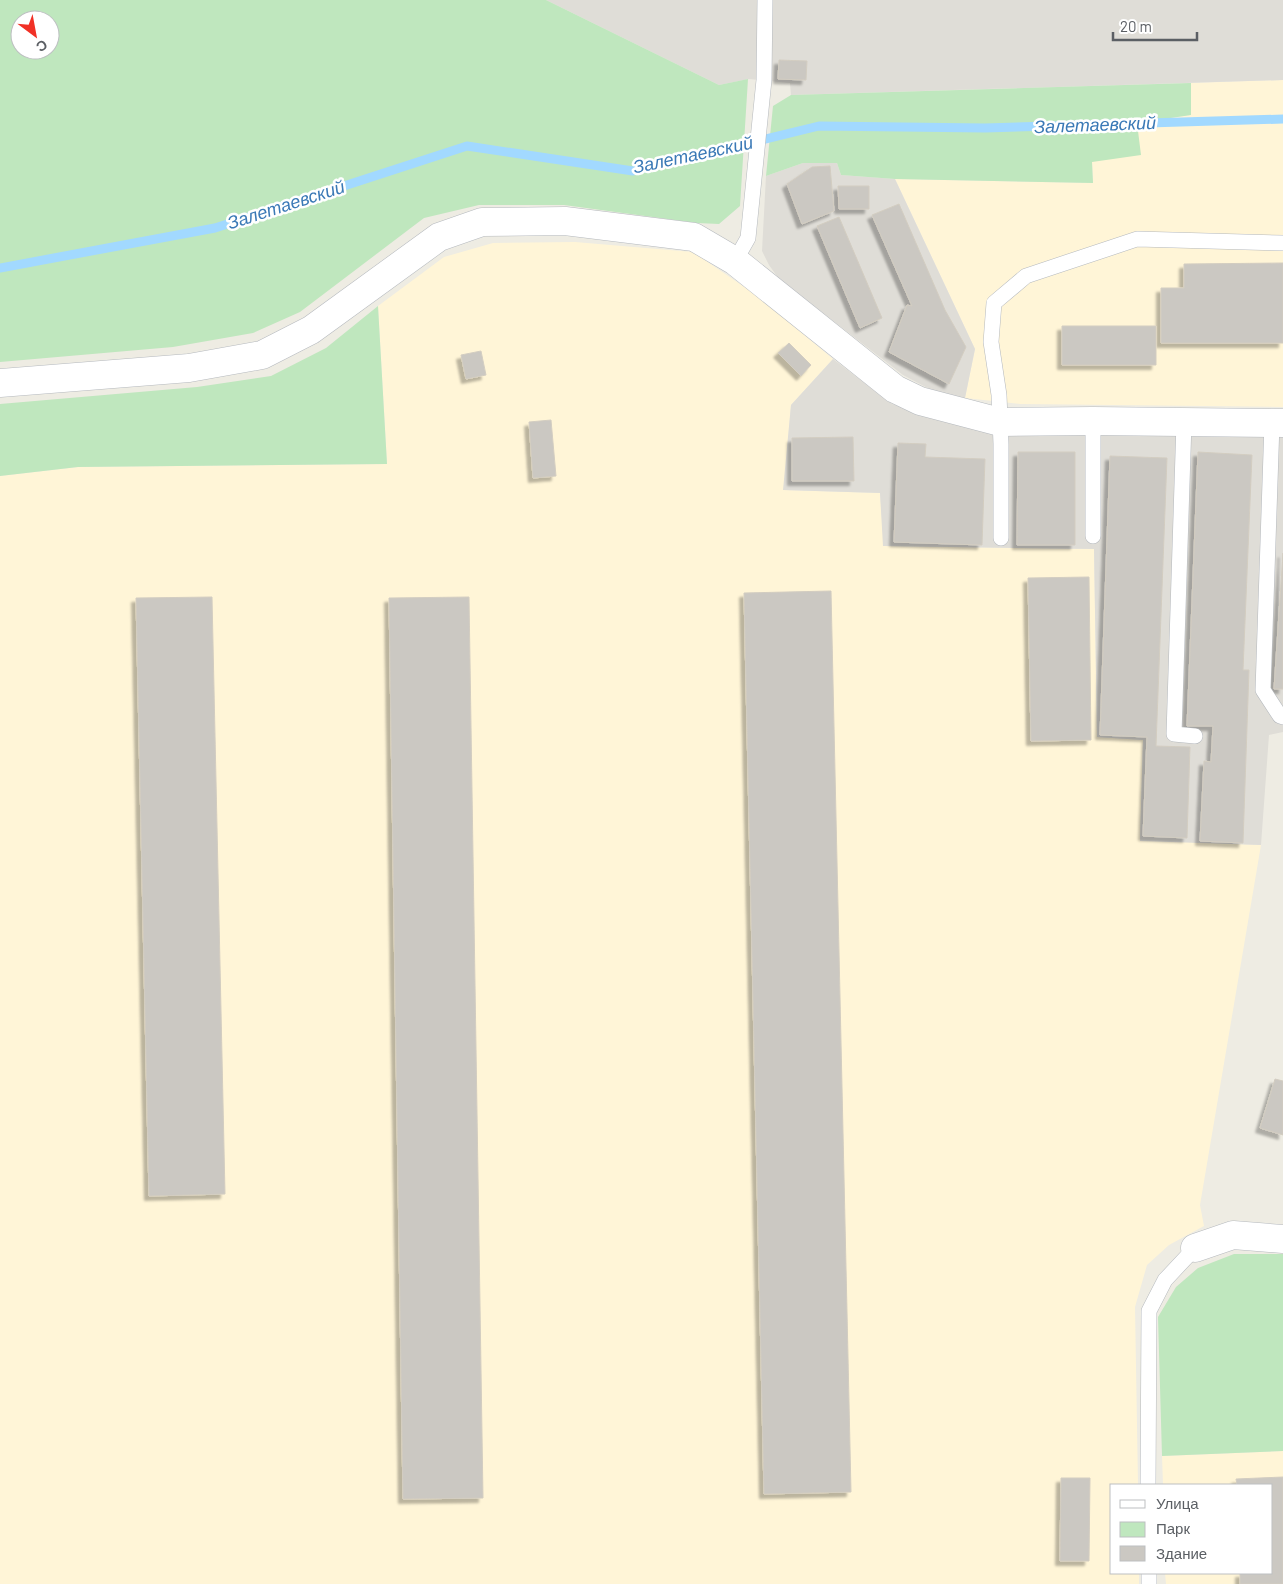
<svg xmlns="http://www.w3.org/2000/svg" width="1283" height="1584" font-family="Barlow,sans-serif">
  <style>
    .commercial { fill: #fff5d7 }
    .industrial { fill: #dfddd7 }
    .green { fill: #bfe7be; fill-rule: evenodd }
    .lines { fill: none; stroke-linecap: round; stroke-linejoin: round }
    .stream { stroke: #a2d9ff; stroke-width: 9 }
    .building { fill: #cbc8c2; stroke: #d3cdc1; filter: url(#shadow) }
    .lane-casing { stroke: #b5b9be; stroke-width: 16 }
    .street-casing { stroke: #b5b9be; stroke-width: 29 }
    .lane { stroke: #fff; stroke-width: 15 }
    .street { stroke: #fff; stroke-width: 28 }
    .labels { text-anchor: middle; stroke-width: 5; stroke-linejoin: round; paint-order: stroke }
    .water-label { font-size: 18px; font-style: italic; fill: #3a79b6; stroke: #fff }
  </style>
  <defs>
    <filter id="shadow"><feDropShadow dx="-4.5" dy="4.5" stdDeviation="1" flood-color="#0004"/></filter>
  </defs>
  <rect width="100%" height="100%" fill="#eeece3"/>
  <!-- commercial -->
  <path class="commercial" d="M1283 80V407L1021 404 965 398 975 349 895 179 1093 183 1092 162 1137 123 1190 115 1191 83Z
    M575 242 693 252 759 297 833 359 791 405 784 490 880 493 884 546 1094 549 1097 737 1143 740 1140 840 1261 845 1200 1205 1204 1226 1169 1245 1147 1265 1135 1307 1138 1485H1112V1573H1139V1584H0V476L78 467 387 464 378 306 444 257 493 243Z
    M1283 1451V1584H1166L1165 1573H1272V1485H1163L1162 1456Z"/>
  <!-- industrial -->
  <path class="industrial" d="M546 0H1283V80L791 95 790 83 749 79 719 85Z
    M803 163H837L841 175 895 179 975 349 965 398 937 393 903 375 779 279 769 265 762 251 766 176Z
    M833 359 892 404 916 412 996 435 1283 434V732L1269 735 1261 845 1140 841 1143 740 1097 737 1094 549 883 546 880 493 783 490 791 405Z"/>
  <!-- green -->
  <path class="green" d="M0 0H546L719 85 748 79 740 206 719 224 697 223 564 205H479L424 218 300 312 253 333 173 347 0 362ZM20 20H50V50H20Z
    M1191 83V115L1137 123 1141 155 1092 162 1093 183 895 179 841 175 837 163H803L766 176 773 106 791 95Z
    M378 306 387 464 78 467 0 476V404L197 387 271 376 326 348Z
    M1234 1254H1283V1451L1162 1456 1158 1317 1176 1287 1198 1268Z"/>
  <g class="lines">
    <!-- stream -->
    <path class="stream" d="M0 268 215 228 467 146 633 171 819 126 985 128 1283 119"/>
  </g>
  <!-- building -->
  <path class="building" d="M779 60 807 61 806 80 778 79Z
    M830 166 834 211 802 224 787 184 812 167Z
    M838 186H869V209H839Z
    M899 204 945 310 966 347 949 384 889 352 907 305 912 306 872 215Z
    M839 217 882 318 860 328 817 226Z
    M1283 263V343H1161V288H1184V264Z
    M1062 326H1156V365H1062Z
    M789 343 811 365 801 376 778 353Z
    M481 351 486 375 466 379 461 355Z
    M551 420 556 476 533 478 529 422Z
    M853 437 854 481H792V438Z
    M898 443 926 444 925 457 985 459 982 545 894 542Z
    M1018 452H1075V545H1017Z
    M1198 452 1252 455 1243 670H1249L1243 843 1200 841 1204 761 1211 762 1213 726H1187Z
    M1110 456 1167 458 1156 746 1190 747 1187 838 1143 836 1147 737 1100 735Z
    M1283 553V689H1274Z
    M1089 577 1091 740 1031 741 1028 578Z
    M831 591 851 1492 764 1494 744 593Z
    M212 597 225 1194 149 1196 136 598Z
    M469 597 483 1498 403 1499 389 598Z
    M1275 1079 1283 1081V1135L1260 1128Z
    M1283 1477V1584H1240V1573H1272V1485H1237L1236 1479Z
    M1061 1478H1090L1089 1561H1060Z"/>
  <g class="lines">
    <defs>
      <path id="lane" d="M735 261 748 238 764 80 765 0
        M1184 422 1174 734 1195 736
        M1272 423 1263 690 1280 716 1283 717
        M1093 536V421
        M1001 538V444L999 395 991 342 994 303 1026 276 1137 239 1283 243
        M1148 1485 1149 1311 1165 1280 1195 1248
        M1149 1573V1584"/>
      <path id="street" d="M0 383 189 368 262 355 311 330 439 237 482 222 565 221 694 237 735 261 895 389 920 401 1000 422 1093 421 1283 423
        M1195 1248 1233 1235 1283 1239"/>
    </defs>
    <!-- lane casing -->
    <use href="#lane" class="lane-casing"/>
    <!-- street casing -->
    <use href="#street" class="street-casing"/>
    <!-- lane -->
    <use href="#lane" class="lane"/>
    <!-- street -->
    <use href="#street" class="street"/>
  </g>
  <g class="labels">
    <!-- water labels -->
    <g class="water-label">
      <text transform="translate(1095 125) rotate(-2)" y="6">Залетаевский</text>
      <text transform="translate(693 155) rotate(-12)" y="6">Залетаевский</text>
      <text transform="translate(286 205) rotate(-18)" y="6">Залетаевский</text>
    </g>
  </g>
  <!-- legend -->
  <rect x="1110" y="1484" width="162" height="90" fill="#ffffff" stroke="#bdbfc1"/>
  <rect x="1120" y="1500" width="25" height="8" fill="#ffffff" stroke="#bdbfc1"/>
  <text x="1156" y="1509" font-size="15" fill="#5b5f64">Улица</text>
  <rect x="1120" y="1522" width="25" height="15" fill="#bfe7be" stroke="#bdbfc1"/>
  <text x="1156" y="1534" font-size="15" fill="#5b5f64">Парк</text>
  <rect x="1120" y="1546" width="25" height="15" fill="#cbc8c2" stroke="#bdbfc1"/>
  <text x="1156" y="1559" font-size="15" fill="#5b5f64">Здание</text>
  <!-- north arrow -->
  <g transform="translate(35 35) rotate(148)"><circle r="24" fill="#ffffff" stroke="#bdbfc1"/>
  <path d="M0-4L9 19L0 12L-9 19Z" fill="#f13126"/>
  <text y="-8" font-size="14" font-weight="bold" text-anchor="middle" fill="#5b5f64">С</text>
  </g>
  <!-- scale -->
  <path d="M1113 32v8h84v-8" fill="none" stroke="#5b5f64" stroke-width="2.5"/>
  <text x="1120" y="32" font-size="15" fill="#5b5f64" stroke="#ffffff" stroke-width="4" paint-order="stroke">20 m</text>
</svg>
